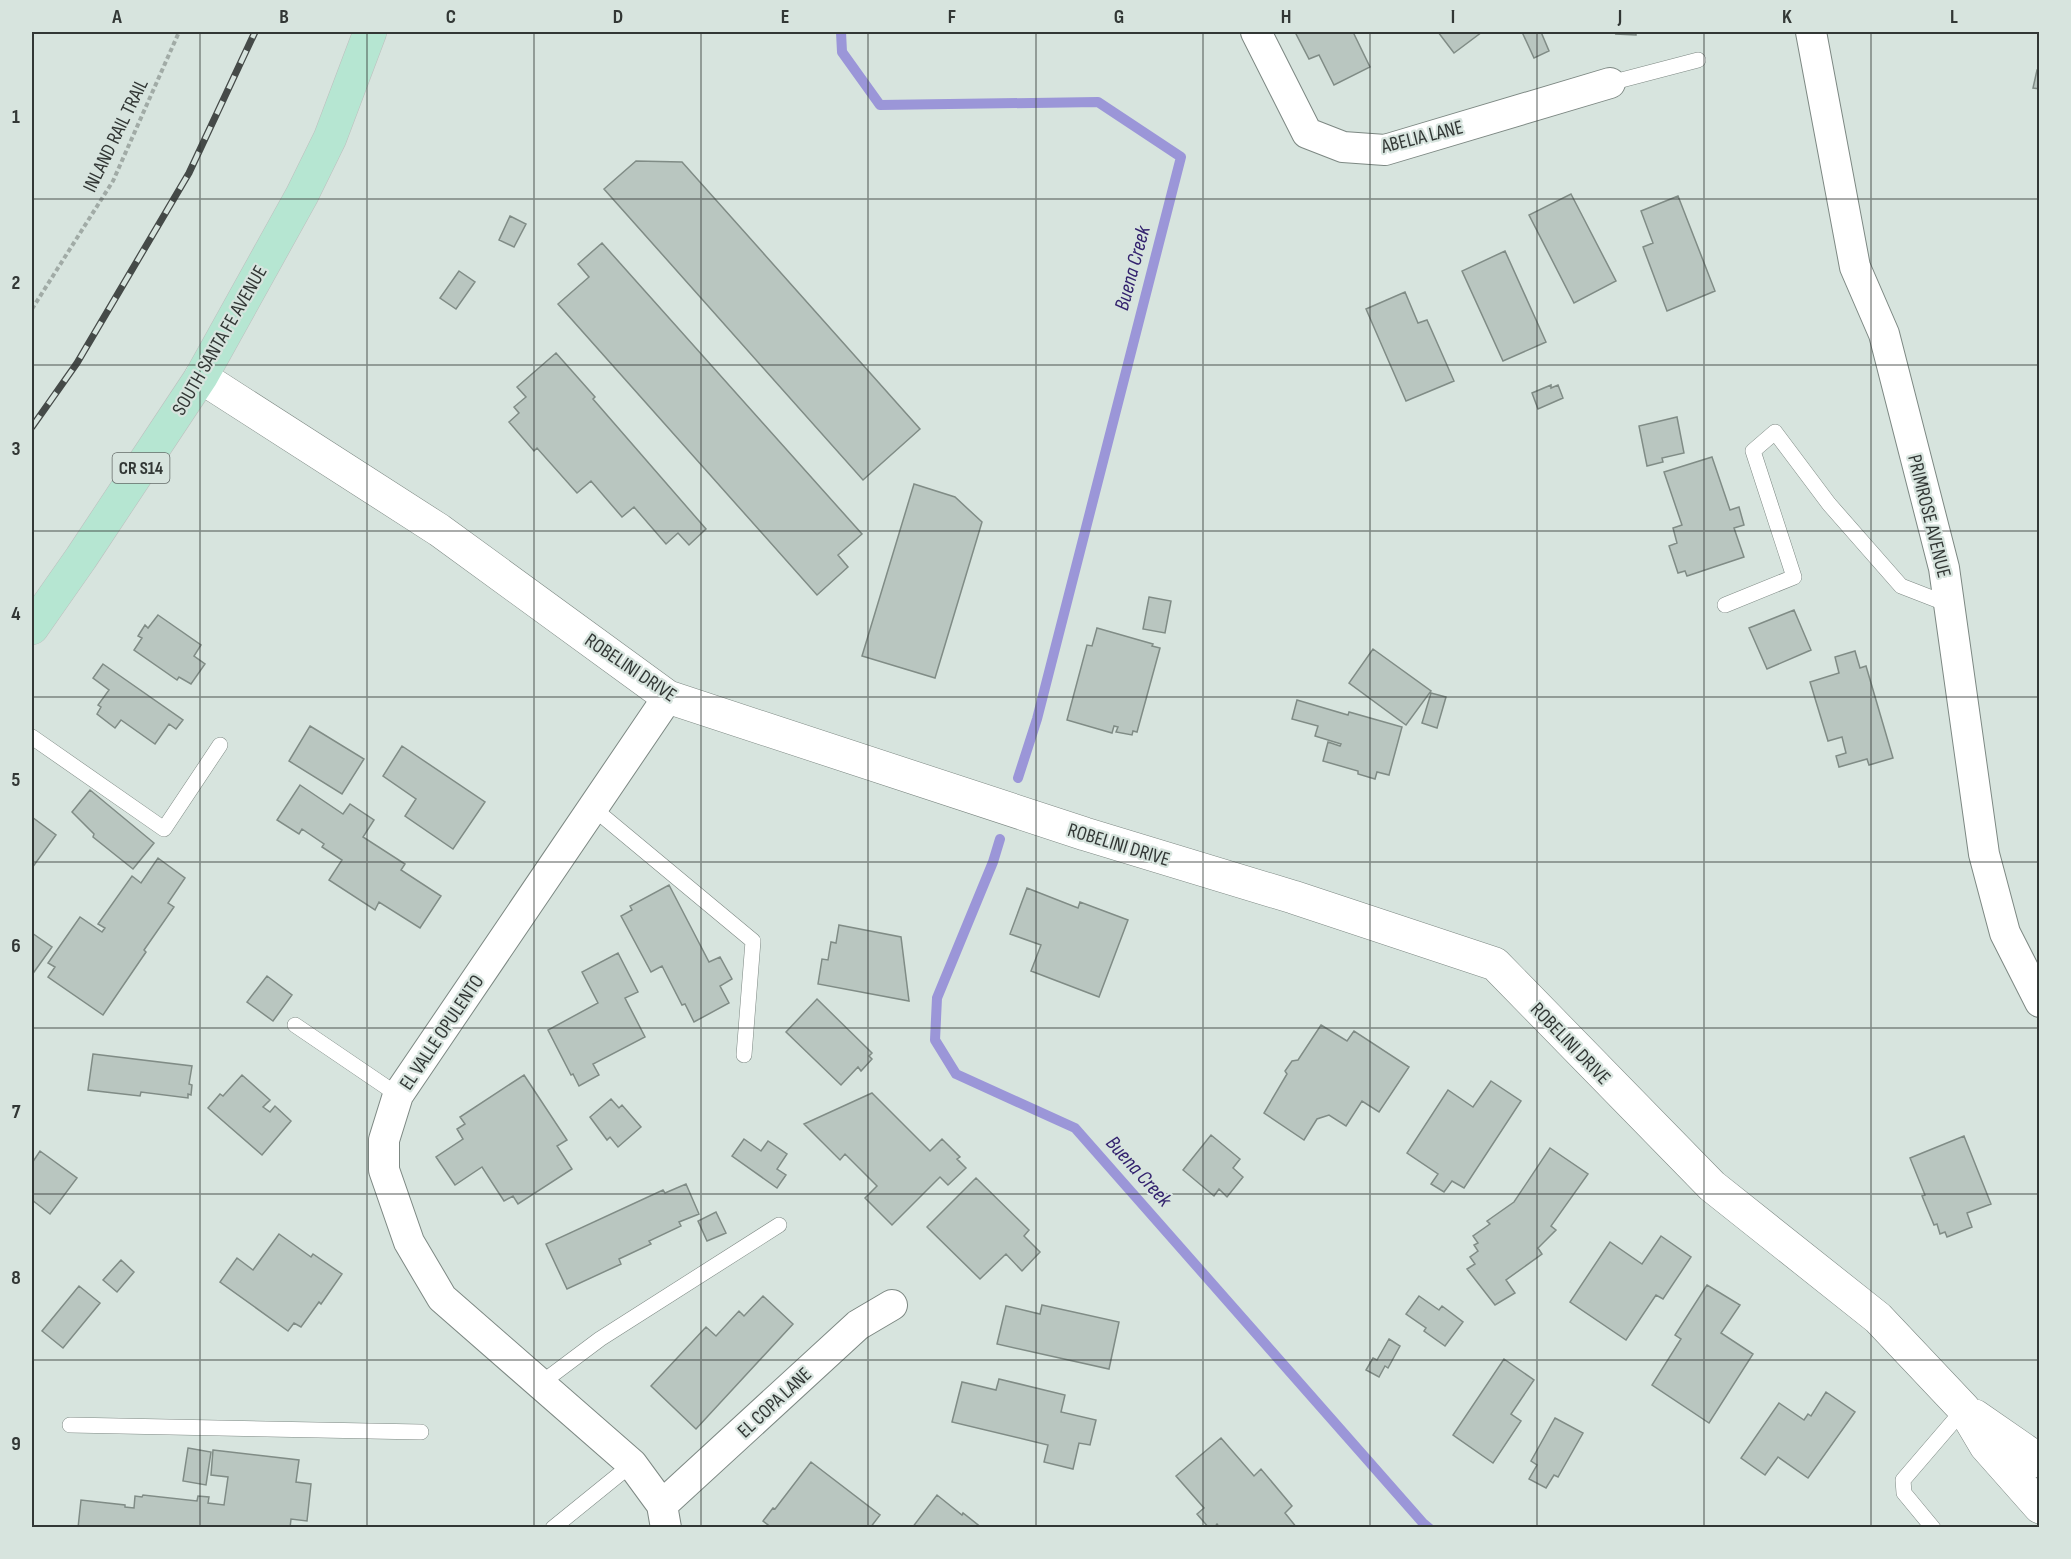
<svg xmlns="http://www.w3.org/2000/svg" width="2071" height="1559" font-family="'Sofia Sans Condensed',sans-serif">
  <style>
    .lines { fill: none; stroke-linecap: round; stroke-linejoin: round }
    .stream { stroke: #9b96d8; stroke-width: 10 }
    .building { fill: #b9c6c0; stroke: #808c86; stroke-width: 1.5 }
    .lane-casing { stroke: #7d8883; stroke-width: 16 }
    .street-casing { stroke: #7d8883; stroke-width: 32 }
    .secondary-casing { stroke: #7d8883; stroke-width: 34 }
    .primary-casing { stroke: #bdbfbe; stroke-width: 34 }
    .path { stroke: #a1aba6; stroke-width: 4; stroke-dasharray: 4.5 3; stroke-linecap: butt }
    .lane { stroke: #fff; stroke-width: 15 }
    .street { stroke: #fff; stroke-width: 30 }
    .secondary { stroke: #fff; stroke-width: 33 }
    .primary { stroke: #b6e6d2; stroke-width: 33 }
    .rail-casing { stroke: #454a48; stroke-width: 7 }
    .rail { stroke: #d7e4de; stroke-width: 4.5; stroke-dasharray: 14; stroke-linecap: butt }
    .grid { fill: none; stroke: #323735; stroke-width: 1.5; stroke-opacity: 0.55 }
    .labels { text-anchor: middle; stroke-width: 4.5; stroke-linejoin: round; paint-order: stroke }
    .shield { fill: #d7e4de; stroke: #646b68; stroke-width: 1.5 }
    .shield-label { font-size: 18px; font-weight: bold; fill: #323735 }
    .street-label { font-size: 20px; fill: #323735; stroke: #d7e4de }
    .water-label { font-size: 21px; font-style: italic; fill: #33226e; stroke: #d7e4de }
    .neatline { fill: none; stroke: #323735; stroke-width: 2 }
    .grid-label { font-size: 20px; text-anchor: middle; font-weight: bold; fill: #323735 }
  </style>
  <rect width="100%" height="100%" fill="#d7e4de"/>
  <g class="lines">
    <!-- stream -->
    <path class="stream" d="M841 32 842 52 880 105 1098 102 1181 157 1037 719 1018 778
      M1000 839 993 862 937 998 935 1040 956 1074 1075 1128 1423 1523 1429 1528"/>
  </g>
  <!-- building -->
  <path class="building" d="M1295 32H1353L1370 67 1334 85 1319 55 1309 59Z
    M1438 32H1482L1454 53Z
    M1522 32H1541L1549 51 1534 58Z
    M1617 32H1636V35L1616 34Z
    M2037 70H2040V89L2033 88Z
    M636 161 682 162 920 429 863 480 604 189Z
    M1571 194 1616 281 1574 303 1529 215Z
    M1678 196 1715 291 1667 311 1643 247 1653 243 1641 211Z
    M510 216 526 224 514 247 499 240Z
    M602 243 862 534 838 555 848 567 817 595 558 304 589 277 578 264Z
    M1505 251 1546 342 1503 361 1462 271Z
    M459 271 475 282 456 309 440 298Z
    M1405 292 1418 323 1427 320 1454 381 1406 401 1366 309Z
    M556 353 595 397 593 399 706 529 689 545 678 533 666 544 634 507 622 517 591 481 577 493 537 448 534 451 509 422 519 413 514 407 526 397 517 387Z
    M1551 385V388L1558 385 1563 398 1538 409 1532 393Z
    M1677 417 1684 453 1662 458 1663 462 1647 466 1639 426Z
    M1712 457 1730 510 1739 507 1744 525 1734 528 1744 557 1687 576 1685 571 1678 573 1669 546 1677 543 1673 528 1682 525 1664 472Z
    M914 484 955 497 982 522 935 678 862 656Z
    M1149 597 1171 601 1165 633 1143 629Z
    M1794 610 1811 650 1767 669 1749 628Z
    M158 615 201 645 194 656 205 664 191 684 179 677 177 680 134 650 142 638 138 636 145 625 148 628Z
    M1097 628 1153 644 1152 646 1160 648 1137 732 1133 731 1132 735 1116 732 1118 727 1114 726 1112 733 1067 720 1087 645 1092 646Z
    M1373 649 1431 691 1406 725 1349 683Z
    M1855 651 1860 668 1866 666 1893 758 1869 765 1867 759 1839 767 1836 756 1846 753 1842 737 1828 741 1810 682 1839 673 1835 657Z
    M103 664 183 720 176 729 169 724 155 744 121 720 115 728 97 714 101 707 98 705 109 690 93 678Z
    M1431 693 1446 697 1437 728 1422 723Z
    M1297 700 1348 715 1349 712 1402 727 1389 775 1377 772 1375 779 1358 774V771L1323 761 1328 742 1340 746 1341 744 1315 736 1318 726 1292 719Z
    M310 726 364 759 342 794 289 761Z
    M402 746 485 802 453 849 405 816 416 799 383 776Z
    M300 785 343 814 350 804 374 820 363 837 405 864 401 870 441 896 420 928 379 902 375 910 329 880 342 860 322 847 324 844 302 829 299 834 277 820Z
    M90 790 154 843 133 869 93 837 94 834 72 812Z
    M32 817 56 835 32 868Z
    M158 858 185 878 168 903 174 907 144 950 146 952 103 1015 48 977 55 967 48 963 80 917 102 932 105 928 98 924 132 876 141 883Z
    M669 885 709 962 720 957 732 979 720 986 729 1003 694 1022 685 1004 682 1005 662 966 651 972 621 916 632 910 630 906Z
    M1027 888 1078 908 1080 902 1128 920 1099 997 1031 971 1041 945 1010 934Z
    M839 925 901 937 909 1001 818 984 822 959 828 960 831 942 836 943Z
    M32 933 52 947 34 972 32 970Z
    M618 953 638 992 625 998 645 1037 593 1064 599 1075 579 1086 573 1074 571 1075 548 1030 598 1003 582 972Z
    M267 976 292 995 273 1021 247 1002Z
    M817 999 872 1053 869 1056 872 1059 861 1071 858 1067 841 1085 786 1032Z
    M1321 1025 1347 1041 1354 1031 1409 1067 1379 1112 1362 1101 1346 1126 1329 1115 1317 1119 1304 1140 1264 1113 1287 1074 1285 1071 1292 1061 1298 1060Z
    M93 1054 192 1066 189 1084 192 1085 191 1095 188 1094V1098L141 1092 140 1096 88 1090Z
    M242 1075 270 1100 263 1107 270 1112 275 1106 291 1121 262 1155 208 1108 220 1094 223 1096Z
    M524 1075 567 1140 557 1146 572 1169 518 1204 513 1196 504 1201 482 1167 455 1185 436 1157 463 1139 457 1129 465 1124 460 1117Z
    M1491 1081 1521 1101 1464 1188 1452 1181 1444 1192 1431 1184 1438 1174 1407 1153 1448 1090 1473 1107Z
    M872 1093 930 1151 942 1139 960 1157 957 1159 966 1168 948 1185 940 1177 892 1225 865 1198 877 1186 845 1154 840 1160 804 1124Z
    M611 1099 619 1108 622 1105 641 1127 618 1147 610 1137 607 1140 590 1117Z
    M1211 1135 1240 1159 1233 1168 1243 1177 1227 1197 1219 1189 1214 1196 1183 1170Z
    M1964 1136 1991 1204 1967 1213 1972 1227 1947 1237 1945 1232 1940 1234 1937 1224 1934 1225 1922 1196 1925 1195 1910 1158Z
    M744 1139 761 1151 768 1141 787 1154 777 1169 786 1175 777 1188 732 1156Z
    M1550 1148 1588 1174 1551 1226 1556 1230 1538 1248 1542 1254 1506 1280 1515 1293 1495 1305 1467 1269 1475 1264 1470 1257 1478 1251 1474 1245 1478 1243 1473 1236 1490 1224 1487 1221 1514 1202Z
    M40 1151 77 1178 50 1214 32 1200V1163Z
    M976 1178 1029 1230 1024 1236 1040 1252 1022 1271 1006 1254 980 1279 927 1227Z
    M686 1184 699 1214 679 1222 681 1226 649 1241 651 1244 619 1259 621 1264 567 1289 546 1244 663 1190 665 1193Z
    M716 1212 726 1233 707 1241 698 1221Z
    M279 1234 311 1257 313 1254 342 1274 321 1304 319 1302 301 1327 294 1323 288 1331 220 1282 237 1258 253 1270Z
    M1661 1236 1691 1257 1663 1299 1656 1295 1626 1340 1570 1302 1610 1242 1642 1264Z
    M121 1260 134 1272 117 1292 103 1280Z
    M1707 1285 1740 1305 1721 1333 1753 1354 1709 1423 1652 1385 1681 1339 1675 1335Z
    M79 1286 100 1303 63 1348 42 1331Z
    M763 1296 793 1324 696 1429 651 1386 706 1327 716 1336 739 1311 744 1316Z
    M1419 1296 1439 1310 1442 1306 1463 1322 1445 1346 1424 1331 1426 1328 1406 1314Z
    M1042 1305 1119 1322 1109 1369 997 1344 1006 1306 1040 1314Z
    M1389 1339 1400 1346 1388 1368 1385 1366 1379 1377 1366 1370 1373 1358 1377 1360Z
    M1504 1359 1534 1380 1511 1414 1521 1421 1493 1463 1453 1435Z
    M999 1379 1065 1395 1061 1412 1096 1420 1090 1445 1079 1443 1073 1469 1044 1462 1048 1445 952 1422 962 1382 996 1390Z
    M1826 1392 1855 1412 1808 1478 1778 1457 1765 1475 1741 1458 1779 1403 1804 1420 1808 1414 1811 1416Z
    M1555 1418 1583 1433 1558 1477 1554 1475 1546 1488 1529 1479 1537 1465 1531 1461Z
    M1221 1438 1254 1476 1261 1469 1292 1506 1285 1513 1297 1528H1220L1217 1524 1214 1528H1209L1197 1514 1204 1508 1176 1476Z
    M188 1448 211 1452 206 1485 183 1481Z
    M213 1450 299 1460 296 1482 311 1484 307 1521 291 1519 290 1528H78L81 1500 125 1505V1507L134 1508 135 1496 142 1497 143 1495 197 1501 198 1496 209 1497 208 1503 224 1505 228 1477 211 1475Z
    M811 1462 880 1515 870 1528H772L763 1521 773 1508 775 1509Z
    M937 1495 962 1515 963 1513 982 1528H912Z"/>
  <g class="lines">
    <defs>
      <path id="lane" d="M1610 83 1698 60
        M1725 605 1794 577 1753 451 1775 432 1829 504 1901 586 1950 605
        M32 737 164 829 220 745
        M593 808 753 941 744 1055
        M295 1025 398 1095
        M540 1384 600 1339 779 1225
        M70 1425 421 1432
        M553 1528 632 1464
        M1933 1528 1904 1493 1903 1480 1964 1409"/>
      <path id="street" d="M1256 32 1307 133 1343 147 1385 150 1610 83
        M1811 32 1855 267 1884 334 1944 568 1984 854 2005 933 2040 1002
        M662 1505 858 1325 892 1305
        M666 1528 662 1505 632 1464 442 1298 409 1242 384 1170V1140L398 1095 668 697"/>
      <path id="secondary" d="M201 377 439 530 668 697 1085 834 1293 897 1495 964 1712 1186 1878 1318 1964 1409 1986 1446 2040 1507
        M1975 1416 2040 1461"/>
      <path id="primary" d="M32 628 81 558 201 377 302 195 330 138 370 32"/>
    </defs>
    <!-- lane casing -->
    <use href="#lane" class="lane-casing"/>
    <!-- street casing -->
    <use href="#street" class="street-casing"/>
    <!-- secondary casing -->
    <use href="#secondary" class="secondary-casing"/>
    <!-- primary casing -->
    <use href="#primary" class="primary-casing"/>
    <!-- path -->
    <path class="path" d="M32 309 113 181 179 32"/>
    <!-- lane -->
    <use href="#lane" class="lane"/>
    <!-- street -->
    <use href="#street" class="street"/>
    <!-- secondary -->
    <use href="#secondary" class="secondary"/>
    <!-- primary -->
    <use href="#primary" class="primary"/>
    <defs>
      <path id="rail" d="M32 427 77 363 189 173 255 32"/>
    </defs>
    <!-- rail casing -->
    <use href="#rail" class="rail-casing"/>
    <!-- rail -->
    <use href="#rail" class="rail"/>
  </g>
  <!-- grid -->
  <path class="grid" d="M200 32V1528M367 32V1528M534 32V1528M701 32V1528M868 32V1528M1036 32V1528M1203 32V1528M1370 32V1528M1537 32V1528M1704 32V1528M1871 32V1528M32 199H2040M32 365H2040M32 531H2040M32 697H2040M32 862H2040M32 1028H2040M32 1194H2040M32 1360H2040"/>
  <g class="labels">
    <!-- shield labels -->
    <rect class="shield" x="112.5" y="453" width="57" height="30" rx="4.5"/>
    <g class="shield-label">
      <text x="141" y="474">CR S14</text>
    </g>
    <!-- street labels -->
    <g class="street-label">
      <text transform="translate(115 135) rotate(-64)" y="7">INLAND RAIL TRAIL</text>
      <text transform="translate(1422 136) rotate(-14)" y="7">ABELIA LANE</text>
      <text transform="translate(219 340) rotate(-60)" y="7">SOUTH SANTA FE AVENUE</text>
      <text transform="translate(1930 516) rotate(76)" y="7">PRIMROSE AVENUE</text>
      <text transform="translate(631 667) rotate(34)" y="7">ROBELINI DRIVE</text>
      <text transform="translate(1119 844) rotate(17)" y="7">ROBELINI DRIVE</text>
      <text transform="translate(441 1032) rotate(-56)" y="7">EL VALLE OPULENTO</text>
      <text transform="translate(1571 1043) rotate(46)" y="7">ROBELINI DRIVE</text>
      <text transform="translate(774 1402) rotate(-43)" y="7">EL COPA LANE</text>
    </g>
    <!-- water labels -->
    <g class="water-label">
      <text transform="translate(1132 268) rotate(-75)" y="7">Buena Creek</text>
      <text transform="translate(1139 1171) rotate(48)" y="7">Buena Creek</text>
    </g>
  </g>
  <!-- border -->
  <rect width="2071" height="1559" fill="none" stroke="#d7e4de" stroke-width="66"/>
  <rect x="33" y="33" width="2005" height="1493" class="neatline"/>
  <g class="grid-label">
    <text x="117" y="23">A</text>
    <text x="284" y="23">B</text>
    <text x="451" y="23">C</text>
    <text x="618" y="23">D</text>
    <text x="785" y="23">E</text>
    <text x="952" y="23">F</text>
    <text x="1119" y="23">G</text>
    <text x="1286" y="23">H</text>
    <text x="1453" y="23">I</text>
    <text x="1620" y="23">J</text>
    <text x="1787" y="23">K</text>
    <text x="1954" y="23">L</text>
    <text x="16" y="123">1</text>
    <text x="16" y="289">2</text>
    <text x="16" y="455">3</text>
    <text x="16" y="620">4</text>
    <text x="16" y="786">5</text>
    <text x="16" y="952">6</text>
    <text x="16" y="1118">7</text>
    <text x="16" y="1284">8</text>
    <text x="16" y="1450">9</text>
  </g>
</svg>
